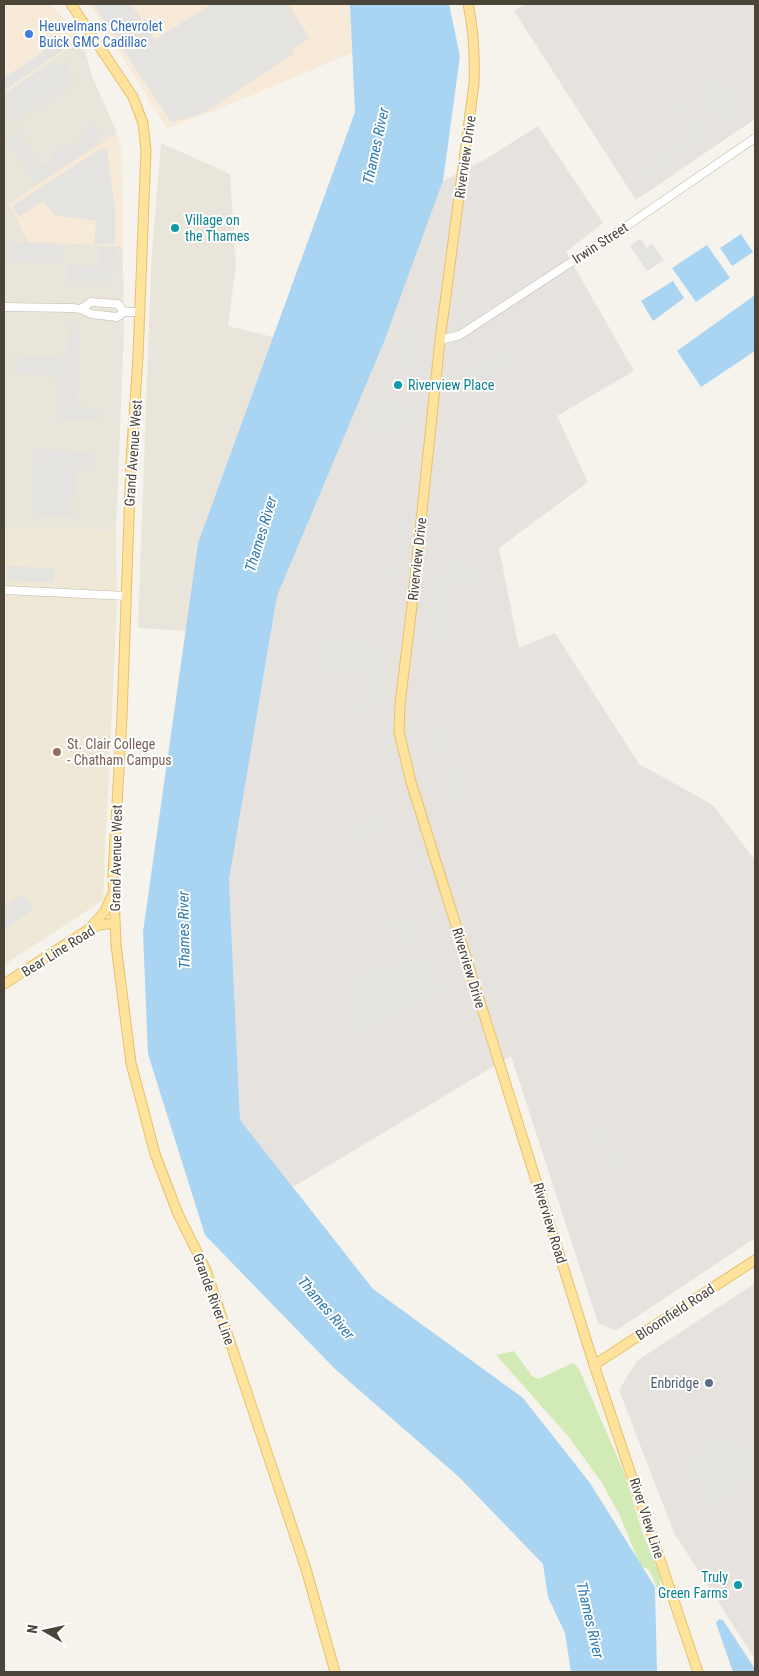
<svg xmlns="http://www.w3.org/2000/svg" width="759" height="1676" font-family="'Roboto Condensed',sans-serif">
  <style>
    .residential { fill: #eae5da }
    .commercial { fill: #f7ead8 }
    .industrial { fill: #e6e2dd }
    .education { fill: #efe8d6 }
    .green { fill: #d2eab5 }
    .parking { fill: #e5e3e0 }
    .water { fill: #a9d4f2 }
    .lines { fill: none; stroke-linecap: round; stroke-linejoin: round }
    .minor-casing { stroke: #c2bbae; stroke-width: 9 }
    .major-casing { stroke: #e6c16a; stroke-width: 11 }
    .minor { stroke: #fff; stroke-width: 8 }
    .major { stroke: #ffe39c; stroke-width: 9 }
    .shop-dot { fill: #3f7fe0; stroke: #fff; stroke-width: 2 }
    .culture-dot { fill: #0f9aa8; stroke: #fff; stroke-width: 2 }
    .education-dot { fill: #8d6e63; stroke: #fff; stroke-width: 2 }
    .service-dot { fill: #5c6f8a; stroke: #fff; stroke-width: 2 }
    .labels { text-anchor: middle; stroke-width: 4; stroke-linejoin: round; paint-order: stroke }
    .shop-label { font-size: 14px; fill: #366cbe; stroke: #fff; text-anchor: start }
    .street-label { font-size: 14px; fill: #4b4439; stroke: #fff }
    .culture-label { font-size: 14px; fill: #0d838f; stroke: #fff; text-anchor: start }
    .education-label { font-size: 14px; fill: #785e54; stroke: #fff; text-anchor: start }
    .service-label { font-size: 14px; fill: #4e5e75; stroke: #fff; text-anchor: end }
    .water-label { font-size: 15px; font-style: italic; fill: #2e7ab2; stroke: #fff }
  </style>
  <rect width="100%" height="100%" fill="#f6f3ec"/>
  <!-- residential -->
  <path class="residential" d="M82 39 92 76 117 133 121 150 124 329 116 530 4 529V93Z
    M161 143 230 174 236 265 228 326 273 337 198 543 186 631 138 628 151 266Z"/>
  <!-- commercial -->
  <path class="commercial" d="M4 4H51L82 39 4 93Z
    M89 4H350L352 53 214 111 167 128Z
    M117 133 121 150 123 246 29 242 9 204Z"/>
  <!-- industrial -->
  <path class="industrial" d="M526 4H755V119L636 200 514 11Z
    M538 126 603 223 566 252 634 371 557 416 588 482 499 548 519 648 555 633 639 764 713 805 755 860V1238L615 1331 598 1323 511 1056 293 1187 240 1120 229 880 277 596 384 342 443 181 486 159Z
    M755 1283V1659L674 1533 619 1390 637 1361Z"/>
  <!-- education -->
  <path class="education" d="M4 529 116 530 117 604 103 900 4 965Z"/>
  <!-- green -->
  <path class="green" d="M514 1351 532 1376 538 1379 573 1363 579 1369 625 1475 642 1531 660 1576 661 1604 657 1588 649 1570 640 1565 619 1514 602 1483 568 1436 496 1355Z"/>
  <!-- parking -->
  <path class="parking" d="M93 4H131L155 40 211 4H288L310 38 293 49 295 53 202 114 171 122Z
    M64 37 69 46 4 91V78Z
    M65 61 74 78 72 85 13 124 4 111V95L52 62 56 66Z
    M723 68 751 111 725 129 719 119 715 122 696 94 701 90 698 85Z
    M683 93 706 126 702 129 709 141 637 188 628 174 686 132 669 103Z
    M94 124 101 135 95 140 97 144 36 184 6 139 19 131 39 164 45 166 54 159 51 154 65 144 69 149 85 138 82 132Z
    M107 148 115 209V244H94L96 221 55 215 43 201 19 217 12 206 100 149Z
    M640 239 647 248 652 244 664 260 647 271 630 246Z
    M4 242 64 245 63 263 4 261Z
    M99 247H116L111 281H67L68 264 99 267Z
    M408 321 432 325 427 362 422 361 420 374 385 369 388 352H393L397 325 407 327Z
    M70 325 80 326 77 407 99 409 98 421 58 419V377L15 373V354L67 358Z
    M504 343 519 365 464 400 463 369Z
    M368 397 418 402 414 440 364 434Z
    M541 433 547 442 440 512 435 504Z
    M33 449 95 452 96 465 76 466 73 517 39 516V511H32Z
    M393 499 410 502 401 575 394 578 380 576V567H386Z
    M442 557 493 564 490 586 453 583 447 646 438 645 434 692 426 697 418 696 432 571H439Z
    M7 566 55 568 54 582 7 581Z
    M314 635 389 643 382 718H352L357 676 309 670Z
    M444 714 473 799 467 802 468 807 453 811 427 727Z
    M386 810 392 832 353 845 347 824Z
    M415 839 434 900 426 902 407 842Z
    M24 894 34 909 4 930V906Z
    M393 907 397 919 417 913 426 941 392 951 379 911Z
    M435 949 450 994 437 996 387 1026 355 1037 337 980Z
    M591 1100 640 1177 630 1184H621L581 1125 586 1121 578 1108Z
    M677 1400H683V1437L676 1438 674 1423Z
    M716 1434 742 1443 755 1449V1479L708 1512 680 1462 695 1448Z"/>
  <!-- water -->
  <path class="water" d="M350 4H449L460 56 443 181 384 342 277 596 229 880 240 1120 373 1289 523 1398 590 1483 655 1587 657 1672H571L565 1633 548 1597 543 1564 459 1477 335 1369 205 1235 148 1054 143 932 198 543 355 112Z
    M741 234 753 252 732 266 720 248Z
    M707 245 730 278 696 302 672 268Z
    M673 281 684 298 653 321 641 301Z
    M755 295V351L701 387 677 351Z
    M719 1619 723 1620 755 1669V1672H733L717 1626 716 1623Z"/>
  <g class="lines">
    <defs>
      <path id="minor" d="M4 307 72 308 81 309 91 314 117 317 124 312H140
        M81 309 91 302 118 304 124 312
        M440 340 460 335 628 225 755 138
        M4 590 126 596"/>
      <path id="major" d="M71 4 133 97 143 123 146 150 138 357 131 460 122 717 113 873 116 945 131 1063 155 1154 178 1214 206 1270 306 1569 335 1672
        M468 4C474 31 475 56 474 84L440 340 413 597 400 704 399 732 411 782 594 1365 698 1672
        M92 926 105 911 112 895
        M4 984 89 929 99 925 115 923
        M594 1365 755 1260"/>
    </defs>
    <!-- minor casing -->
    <use href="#minor" class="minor-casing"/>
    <!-- major casing -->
    <use href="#major" class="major-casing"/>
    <!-- minor -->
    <use href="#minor" class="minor"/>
    <!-- major -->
    <use href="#major" class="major"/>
  </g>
  <!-- markers -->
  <circle class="shop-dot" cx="29" cy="34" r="5"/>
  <g class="culture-dot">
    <circle cx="175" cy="228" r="5"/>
    <circle cx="398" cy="385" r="5"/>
    <circle cx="738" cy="1585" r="5"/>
  </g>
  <circle class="education-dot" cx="57" cy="752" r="5"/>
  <circle class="service-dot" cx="709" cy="1383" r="5"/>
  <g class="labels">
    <!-- shop labels -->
    <g class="shop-label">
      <text x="39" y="31">Heuvelmans Chevrolet<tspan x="39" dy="16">Buick GMC Cadillac</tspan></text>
    </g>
    <!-- street labels -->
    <g class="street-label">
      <text transform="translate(465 157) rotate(-82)" y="5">Riverview Drive</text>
      <text transform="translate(600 243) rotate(-33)" y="5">Irwin Street</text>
      <text transform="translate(133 453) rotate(-86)" y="5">Grand Avenue West</text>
      <text transform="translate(417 559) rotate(-84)" y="5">Riverview Drive</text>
      <text transform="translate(116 858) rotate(-89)" y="5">Grand Avenue West</text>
      <text transform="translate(58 951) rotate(-32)" y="5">Bear Line Road</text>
      <text transform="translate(469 968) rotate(73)" y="5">Riverview Drive</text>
      <text transform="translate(550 1223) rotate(73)" y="5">Riverview Road</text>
      <text transform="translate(214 1299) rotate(70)" y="5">Grande River Line</text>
      <text transform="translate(675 1312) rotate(-33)" y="5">Bloomfield Road</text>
      <text transform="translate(647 1518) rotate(72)" y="5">River View Line</text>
    </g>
    <!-- culture labels -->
    <g class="culture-label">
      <text x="185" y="225">Village on<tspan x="185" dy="16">the Thames</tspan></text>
      <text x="408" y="390">Riverview Place</text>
      <text x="728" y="1582" text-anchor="end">Truly<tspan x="728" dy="16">Green Farms</tspan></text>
    </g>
    <!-- education labels -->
    <g class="education-label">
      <text x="67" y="749">St. Clair College<tspan x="67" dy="16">- Chatham Campus</tspan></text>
    </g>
    <!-- service labels -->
    <g class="service-label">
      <text x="699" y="1388">Enbridge</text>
    </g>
    <!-- water labels -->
    <g class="water-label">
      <text transform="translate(376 146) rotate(-78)" y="5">Thames River</text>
      <text transform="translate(261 534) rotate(-73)" y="5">Thames River</text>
      <text transform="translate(184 930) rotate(-91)" y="5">Thames River</text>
      <text transform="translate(326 1308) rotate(49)" y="5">Thames River</text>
      <text transform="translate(590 1620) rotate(77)" y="5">Thames River</text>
    </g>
  </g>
  <!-- border -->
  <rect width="759" height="1676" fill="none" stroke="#4b4439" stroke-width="10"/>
  <!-- north arrow -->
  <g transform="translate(45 1631) rotate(279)" stroke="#ffffff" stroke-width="4" paint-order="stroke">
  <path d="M0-4L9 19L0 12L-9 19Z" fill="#4b4439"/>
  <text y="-8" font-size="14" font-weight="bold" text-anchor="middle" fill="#4b4439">N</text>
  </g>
</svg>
